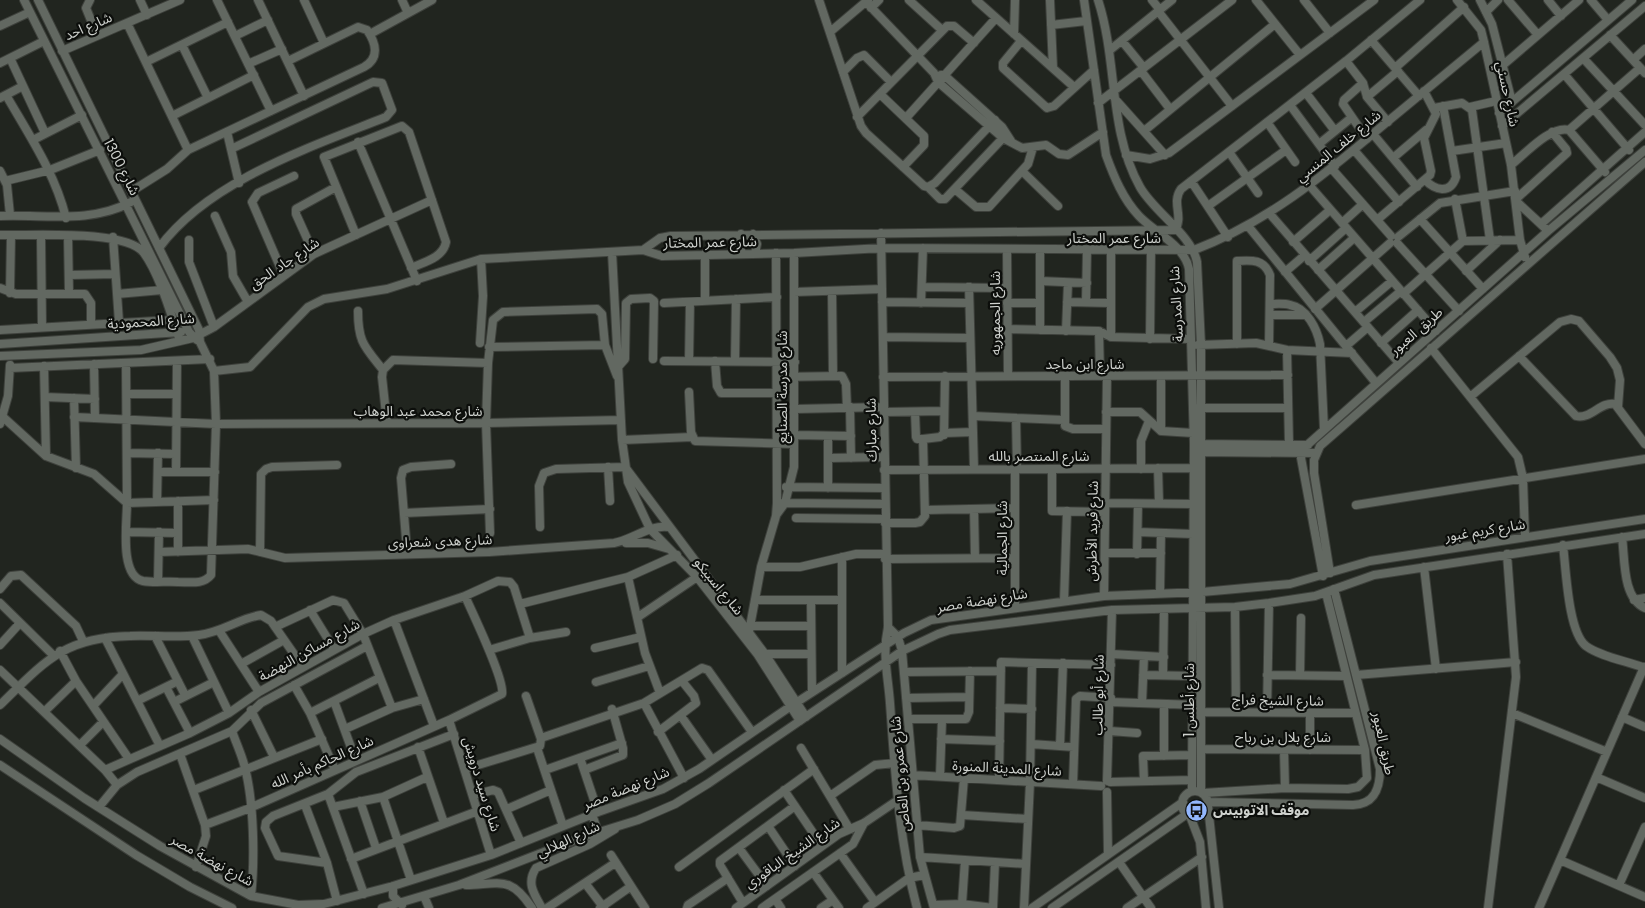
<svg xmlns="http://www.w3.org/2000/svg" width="1645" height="908" font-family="Poppins,'Noto Sans Arabic',sans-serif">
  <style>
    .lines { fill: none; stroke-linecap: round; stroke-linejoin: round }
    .minor-casing { stroke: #3e413c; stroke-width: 10 }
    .minor { stroke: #626861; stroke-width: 8 }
    .labels { text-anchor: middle; stroke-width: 4.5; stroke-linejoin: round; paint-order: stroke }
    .street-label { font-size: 14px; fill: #cfd2ce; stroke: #0c0e0b }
    .poi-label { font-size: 14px; font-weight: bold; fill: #cfd2ce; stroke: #0c0e0b; text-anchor: start }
  </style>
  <rect width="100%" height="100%" fill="#21251f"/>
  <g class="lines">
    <defs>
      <path id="minor" d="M24 0 189 332 197 340
        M90 0 86 8 97 35
        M140 0 147 15
        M217 0 271 111
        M258 0 304 96
        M304 0 324 43
        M402 0 408 13
        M819 0 861 126 866 133 924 186 928 187 935 183 995 120
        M909 0 942 30
        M976 0 1074 87
        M1050 0 1053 68
        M1084 0 1106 155C1114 177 1123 199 1139 216 1154 232 1185 246 1189 269L1194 444 1192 791
        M1098 0C1118 61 1108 130 1140 187 1154 212 1192 235 1197 262L1201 345V792
        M1152 0 1160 10
        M1256 0 1300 55
        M1304 0 1330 33
        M1457 0 1481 30 1484 42 1511 165 1520 240 1525 257
        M1480 0 1492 24 1512 102
        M1508 0 1538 35
        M1548 0 1561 16
        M1591 0 1608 20
        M866 2 934 73 938 82 1003 138 1022 148 1046 145 1059 154 1068 155 1103 132
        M871 8 879 0
        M1158 11 1232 106
        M1486 12 1498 0
        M127 23 188 150
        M1051 25 1086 21
        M0 26 30 12
        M830 32 868 0
        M370 34 432 0
        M1014 34 1015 0
        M1610 35 1645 73
        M235 36 268 20
        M1371 40 1419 96
        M1021 41 1003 63V68L1047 108 1054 106 1094 70
        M1122 41 1144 68
        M182 45 208 98
        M1110 50 1172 0
        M62 51 180 0
        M10 58 45 133
        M1583 58 1645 125
        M1633 60 1645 49
        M1346 61 1363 83 1367 97 1388 122
        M146 62 228 22
        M0 63 44 41
        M248 64 282 49
        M1503 65 1579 0
        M1395 68 1464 7
        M1141 71 1170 109
        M843 72 857 58 864 55 891 82
        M1564 74 1629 150
        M941 75H944L1002 127 1011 141
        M1363 83 1344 100 1343 104 1367 139
        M1306 93 1335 131
        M880 94 924 136V145L903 167
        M6 95C29 135 55 173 66 218
        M1367 97 1398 71
        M0 98 23 86
        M1115 99 1165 155
        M1098 103 1232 0
        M1290 105 1335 166
        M1470 107 1496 101
        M1434 108 1462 103 1472 110 1490 240
        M1499 113 1632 0
        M172 116 254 75
        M857 117 947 26H954L974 43
        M906 118 996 18
        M1267 122 1295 162
        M1502 126 1645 6
        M1569 130 1605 172
        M1144 131 1275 24
        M227 132 239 183
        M1373 134 1417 187
        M33 140 82 115
        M358 142 417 281
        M1319 144 1351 118
        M1354 150 1399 202
        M1452 151 1506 143
        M1229 152 1258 193
        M1126 155 1150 159 1169 153 1374 0
        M1393 158 1426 130
        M1511 165C1525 154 1551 125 1569 130L1640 68
        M1332 169 1391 236
        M0 171 7 185 10 215
        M1022 171 1058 206
        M1425 180C1435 190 1450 195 1456 177L1443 106
        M5 181 50 170 100 150
        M1191 181 1228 237
        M1310 186 1436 331
        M928 187 940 199H945L1003 138
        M956 190 976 207H989L1028 164 1033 147
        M132 191 167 169 188 150 364 67C380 58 376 43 367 30L358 27 288 61
        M1455 199 1463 241
        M1516 199 1567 153 1566 149 1552 132
        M1517 202 1545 228
        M1208 206 1286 150
        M1270 214 1399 363
        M0 216C44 214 90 224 131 202
        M215 216 231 252 233 276 248 302
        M1420 219 1483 289
        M1377 220 1430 175 1431 171 1424 138 1436 114 1424 91
        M1342 223 1363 204
        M1541 224 1645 132
        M1248 226 1376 383
        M881 233 888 627C882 655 888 675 890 703 895 772 899 841 917 908
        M741 234 739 244 742 253
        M753 234 757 244 755 253
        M0 235C31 236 126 229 144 253 160 275 171 315 180 341
        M356 235 324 157 402 126 409 132 446 242C443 258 424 262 411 268
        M41 236 42 327
        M68 236 69 293
        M113 237 119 322
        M1398 237 1440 203 1515 191
        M189 240V262L214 327
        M1293 242 1330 210
        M1397 243 1459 311
        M159 248C208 181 311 147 386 117L392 110 382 83 373 82 231 149
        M643 250 660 238 671 236 1175 230C1184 216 1171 203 1181 189L1346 61 1420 0
        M1007 250 1008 376
        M1111 250V337
        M612 252 622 440 628 482 650 529 697 577 758 655 800 721
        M314 254 296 214V209L336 187
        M705 254V301
        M1309 261 1346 228
        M1318 270 1354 238
        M1466 271 1500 240
        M1285 272 1305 255
        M69 275 115 274
        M284 276 252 202 258 193 294 176
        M1040 281 1087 283
        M922 287 1007 288
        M969 287 974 469
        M0 288 16 294H85L91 303V324
        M832 291 833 375
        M794 292 882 289
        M10 293 11 235
        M117 294 162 290
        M1403 294 1463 241 1520 240
        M882 302 969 303
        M1067 302 1111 303
        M1086 302 1087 250
        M664 303 777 297
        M921 303 923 248
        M1007 303H1040
        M1270 304C1276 304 1284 303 1290 305 1307 308 1317 329 1320 344L1324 429
        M1315 309 1390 243
        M358 311C358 342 364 346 383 370
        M1355 312 1392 281
        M1270 315H1306
        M1364 322 1401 291
        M1007 329 1099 331 1111 337 1191 339
        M0 330 173 320
        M1040 330V250
        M1066 331 1068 283
        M1099 331 1100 376
        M883 337 970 338
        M1150 339 1151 250
        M480 343 483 296 481 259
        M1381 343 1418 310
        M0 344 181 332
        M1237 344V261C1252 260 1264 259 1270 275L1269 346
        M1198 345 1256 343 1287 350 1352 353
        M1346 346 1368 327
        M489 347 605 345
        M1431 348 1518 457 1523 478 1525 537
        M1287 350 1289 444
        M0 356 141 350 193 338 214 327 314 254 432 200
        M1519 356 1576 416C1590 420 1601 401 1615 404L1645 444
        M664 361 795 362
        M689 361 690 302
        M715 361 717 386 721 393H779
        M735 361 736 299
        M126 363 127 503 214 500
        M94 364 95 418
        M44 366 46 456
        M618 367 625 359 626 303 631 299 650 298 654 301 653 359
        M10 368 210 359
        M214 371 250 367 308 307 324 299 387 289 481 259 643 250 662 256 794 253 882 248 1194 250C1266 223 1323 176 1381 127 1415 99 1450 70 1484 42
        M1065 376V426L1073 429H1106
        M778 377 842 376 846 384 847 408
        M883 377 1288 375
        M1161 377V431
        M689 392 691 432 695 441 794 444
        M127 394H176
        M45 397 95 399
        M1470 397 1560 322 1571 319 1579 321 1610 357 1617 368 1620 380 1618 407
        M74 398 76 468
        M850 407 851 458
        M1197 408H1288
        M795 409 884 407
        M884 412 944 411
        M915 412 916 437 917 439H923
        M1106 412H1140L1161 431 1193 433
        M973 416 1064 420
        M3 417 46 456 94 474 127 503C127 522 119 576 143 581 154 583 167 581 178 582 190 582 203 585 211 575L216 424 214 371 200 342 199 330 38 0
        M74 417 216 424 486 423 621 420
        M1016 418 1017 469
        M387 423 382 377 383 370 393 360 488 363
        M0 424 8 396 10 365
        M795 435 851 436
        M944 435 945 376
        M828 436V488
        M622 440 692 437
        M1197 444 1308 445
        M1197 452 1315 453
        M127 453 176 454
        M828 458 884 457
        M608 467 610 501
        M625 467 765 654 806 717
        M1158 468 1159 503
        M1015 469V607
        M1052 469V511L1105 512
        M1141 469V441L1149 421
        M884 470 1193 468
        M158 472H215
        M176 472 177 361
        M786 487 884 488
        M157 502 158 453
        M782 503 885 504
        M1105 503 1193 504
        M1356 505 1645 459
        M974 509 975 558
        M925 510 1015 508
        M404 513 490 509
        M777 514 785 503 794 467V253
        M796 518 885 519
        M885 523H915L920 522 925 516 923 439 940 437 944 433 973 432
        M540 527 539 486 544 473 556 469 625 467
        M127 532 178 533
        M1138 532 1193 534
        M490 533 486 423 488 363 493 320 503 312 597 309 602 314 605 345 617 376
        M1622 537C1625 558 1622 598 1645 608
        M406 539 401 478 403 470 411 467 451 464
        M626 543H648L669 549
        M1563 545C1566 569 1568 632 1586 646 1601 657 1627 661 1645 668
        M159 552 248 549 285 558 489 552 614 543C632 540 650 524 669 527
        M178 552V501
        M260 552 261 474 266 469 272 467 337 465
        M1105 553H1161
        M1137 554 1138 504
        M842 557V673
        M885 559 1015 558
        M761 567H800L856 554H885
        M1424 567 1436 669
        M1330 573 1314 473V460L1320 446 1645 162
        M1323 576 1301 458 1305 447 1548 231 1645 150
        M628 577 645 653 660 693
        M158 581 159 532
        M0 589 11 576 21 575 76 626 83 641
        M1160 592 1161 533
        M1104 596 1107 376
        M755 600H842
        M811 600 812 692
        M1634 600 1645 598
        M1064 601 1067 511
        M0 603 53 655
        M520 604 628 577 677 555
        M1235 607 1236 712
        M310 610 334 649
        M638 617 697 577
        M394 620 434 726
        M750 626H811
        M275 627 333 600 344 603 363 634 392 708
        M888 627 898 637 902 651 920 857 934 908
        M220 632 259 692
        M749 632 761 567 776 516 777 503 776 253
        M155 636 185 695
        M192 636 229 713
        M105 638 160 746
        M0 645 20 623
        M595 648 641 637
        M489 650 530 638 566 632
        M60 651 76 681 129 759
        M762 654H811
        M1111 654 1164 657
        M241 664 284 640
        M0 670 105 770 117 785
        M904 672 1001 671
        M1143 675 1193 676
        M1163 675 1164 609
        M1267 675 1346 676
        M1300 675 1301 618
        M1356 675 1516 662
        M596 682 649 666
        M294 685 310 713
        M166 687 190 733
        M906 698 969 697
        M137 701 178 681
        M334 701 356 761
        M174 702 214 682
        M1110 702 1196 705
        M644 703 684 778
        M1142 703 1144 656
        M0 705C44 662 64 637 130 636 153 635 176 638 199 635 223 632 240 618 261 615L271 621 303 667
        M93 706 123 674
        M1000 708 1032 709
        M251 710 274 757
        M44 712 76 681
        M1201 712 1355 713
        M1267 712 1269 603
        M1310 713V750
        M1512 713 1607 752
        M681 716 712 760
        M1622 717 1645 727
        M908 719H966L969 712 970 671
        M449 720 491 855
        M345 729 392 708 424 699
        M232 731C236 743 242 755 245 768 254 803 255 860 251 896
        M1110 731 1137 733
        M658 732 696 703 694 696 682 681
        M541 738 644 703 702 668 708 670 752 732
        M0 739 84 798 160 846 251 896 298 905 324 904 393 886 491 855 598 812 663 789 699 769 791 706 904 633 931 620 1104 596 1202 592 1290 584 1370 561 1645 519
        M941 739 1000 741
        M1031 744 1074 747
        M80 745 103 722
        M1060 746 1063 663
        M418 747 444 823
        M537 748 563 826
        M801 748 849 828
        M1201 749 1365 750
        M1284 750 1285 788
        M180 754 205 825 206 836 196 867
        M1164 756V704
        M580 758 598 812
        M0 765 136 855 190 887 232 908
        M465 769 540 746 541 739 526 696
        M105 770 190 733 229 713 259 692 363 634 394 620 465 596 498 581 510 582 514 587 530 638
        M335 770 310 713 379 678
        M545 770 622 743
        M584 770 623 755V748L612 709
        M912 775 1101 786
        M940 776 942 720
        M1596 777 1645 798
        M999 780 1001 662 1111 665
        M1107 781 1112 610
        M1144 781 1143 756 1192 755
        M1110 782 1192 780
        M1073 784 1076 699 1080 696 1111 698
        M194 790 322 739
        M784 790 822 846
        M1182 804a13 13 0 1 1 26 0a13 13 0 1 1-26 0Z
        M1107 792 1108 854
        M1203 793 1285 788 1348 789 1358 787 1367 778 1365 750 1326 593
        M328 794 364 894
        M473 795 493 790 498 792 521 843
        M830 796 875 765 895 763
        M383 797 411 880
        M360 801 376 848
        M1208 802 1353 805C1375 804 1380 788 1380 769L1334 589
        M305 805 327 863 337 901
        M1208 806 1219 908
        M99 807 117 785 137 772 232 731 261 703 367 646
        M333 807 383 797 427 777
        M507 809 551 790
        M592 814 598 832
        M962 815 1028 819
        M1190 816 1200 842 1206 908
        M205 825 250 808 449 720 502 694C505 680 472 612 465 596
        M917 825 954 828 960 826 964 778
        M768 826 795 866
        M739 848 767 886
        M840 853 875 902
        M611 855 645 908
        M920 857 1026 864
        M351 859 478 811
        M1560 860 1645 897
        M1119 862 1151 908
        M327 863 278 856 265 828 266 822 273 816 328 794 356 772 454 734
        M679 867 814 769
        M813 872 839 908
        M585 883 604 908
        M466 885C500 884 510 875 532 908
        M1619 885 1645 827
        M393 886V896L402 905
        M424 896 429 908
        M775 899 781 908
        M743 903 720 865V861L795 806
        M962 904 965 860
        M934 905 962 904 993 908
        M382 908 459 885 580 838 638 820 675 804 709 783 902 651 938 634 950 630 1112 610 1235 607 1269 603 1315 596 1374 575 1645 534
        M542 908C534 894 526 883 536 868L590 844 615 829
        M547 908 615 863
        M600 908 630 887
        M687 908 688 905 728 878
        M736 908 839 834 864 823 898 800
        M762 908 853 844 864 823
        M821 908 833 900
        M867 908 909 878 924 875
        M993 908 995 862
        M1024 908 1030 782 1032 663
        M1032 908 1183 802
        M1052 908 1187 814
        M1127 908 1202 857
        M1488 908 1516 677 1507 554
        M1539 908 1644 667"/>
    </defs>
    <!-- minor casing -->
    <use href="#minor" class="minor-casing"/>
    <!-- minor -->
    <use href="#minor" class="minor"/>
  </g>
  <!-- icons -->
  <defs>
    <symbol id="bus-disc" viewBox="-11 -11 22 22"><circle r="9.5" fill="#93b7fd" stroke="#0c0e0b"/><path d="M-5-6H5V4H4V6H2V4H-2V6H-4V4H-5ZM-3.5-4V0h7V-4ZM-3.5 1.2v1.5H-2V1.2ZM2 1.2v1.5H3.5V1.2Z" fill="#111"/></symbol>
  </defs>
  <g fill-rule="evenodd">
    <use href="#bus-disc" x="1184" y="798" width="25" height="25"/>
  </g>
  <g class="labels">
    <!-- street labels -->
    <g class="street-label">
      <text transform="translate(88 26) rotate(-23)" y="5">شارع احد</text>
      <text transform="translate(1508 94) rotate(78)" y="5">شارع حسني</text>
      <text transform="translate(1338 146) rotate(-39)" y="5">شارع خلف المنسي</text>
      <text transform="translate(122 167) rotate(63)" y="5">شارع 1300</text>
      <text x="1114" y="243">شارع عمر المختار</text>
      <text transform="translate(710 242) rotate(-1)" y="5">شارع عمر المختار</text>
      <text transform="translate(284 263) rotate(-34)" y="5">شارع جاد الحق</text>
      <text transform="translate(1176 304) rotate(-93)" y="5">شارع المدرسة</text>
      <text transform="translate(995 313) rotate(-90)" y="5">شارع الجمهوريه</text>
      <text transform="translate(151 321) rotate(-4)" y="5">شارع المحمودية</text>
      <text transform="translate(1416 331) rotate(-41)" y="5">طريق العبور</text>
      <text x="1085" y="369">شارع ابن ماجد</text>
      <text transform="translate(782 387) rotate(-90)" y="5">شارع مدرسة الصنايع</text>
      <text x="418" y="416">شارع محمد عبد الوهاب</text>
      <text transform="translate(871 430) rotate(-91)" y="5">شارع مبارك</text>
      <text x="1039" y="461">شارع المنتصر بالله</text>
      <text transform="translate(1485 530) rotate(-9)" y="5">شارع كريم غبور</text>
      <text transform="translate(1092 531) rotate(-89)" y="5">شارع فريد الأطرش</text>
      <text transform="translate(1002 538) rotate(-90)" y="5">شارع الجمالية</text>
      <text transform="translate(440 541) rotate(-2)" y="5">شارع هدى شعراوى</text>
      <text transform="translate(719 586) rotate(51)" y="5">شارع اسبيكو</text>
      <text transform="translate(982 600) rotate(-9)" y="5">شارع نهضة مصر</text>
      <text transform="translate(309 650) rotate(-29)" y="5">شارع مساكن النهضة</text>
      <text transform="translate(1098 695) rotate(-89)" y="5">شارع أبو طالب</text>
      <text transform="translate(1189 700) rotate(-90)" y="5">شارع أطلس 1</text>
      <text transform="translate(1278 700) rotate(1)" y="5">شارع الشيخ فراج</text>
      <text x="1283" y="742">شارع بلال بن رباح</text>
      <text transform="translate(1384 743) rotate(78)" y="5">طريق العبور</text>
      <text transform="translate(322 762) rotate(-24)" y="5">شارع الحاكم بأمر الله</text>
      <text transform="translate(1007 768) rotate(3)" y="5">شارع المدينة المنورة</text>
      <text transform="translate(900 774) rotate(-95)" y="5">شارع عمرو بن العاص</text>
      <text transform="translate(482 784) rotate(73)" y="5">شارع سيد درويش</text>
      <text transform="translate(626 788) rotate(-22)" y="5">شارع نهضة مصر</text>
      <text transform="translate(568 839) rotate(-25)" y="5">شارع الهلالي</text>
      <text transform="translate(792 853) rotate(-35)" y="5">شارع الشيخ الباقوري</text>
      <text transform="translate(212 860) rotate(29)" y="5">شارع نهضة مصر</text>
    </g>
    <!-- poi labels -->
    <g class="poi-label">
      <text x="1213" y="815">موقف الاتوبيس</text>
    </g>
  </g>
</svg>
